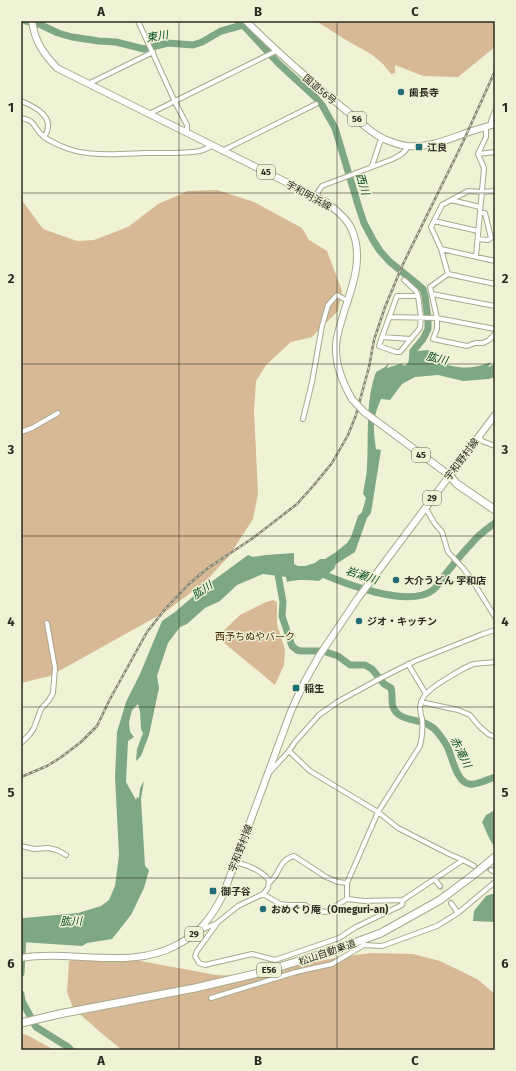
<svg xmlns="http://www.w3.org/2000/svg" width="516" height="1071" font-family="'Fira Sans','Noto Sans JP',sans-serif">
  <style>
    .green { fill: #d7b996 }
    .water { fill: #7ea883 }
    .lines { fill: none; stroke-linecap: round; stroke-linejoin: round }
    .river { stroke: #7ea883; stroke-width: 7 }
    .minor-tunnel { stroke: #c9cab2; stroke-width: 4; stroke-dasharray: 4 2; stroke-linecap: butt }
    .minor-casing { stroke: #a7a98f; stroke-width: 6 }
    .primary-casing { stroke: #a7a98f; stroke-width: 8 }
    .trunk-casing { stroke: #a7a98f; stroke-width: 8 }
    .motorway-casing { stroke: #a7a98f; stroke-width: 9 }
    .minor { stroke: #fff; stroke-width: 4 }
    .primary { stroke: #fff; stroke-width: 6 }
    .trunk { stroke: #fff; stroke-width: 6 }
    .motorway { stroke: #fff; stroke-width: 7 }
    .rail-casing { stroke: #868775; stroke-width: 2.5 }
    .rail { stroke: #f0f2d6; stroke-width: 1; stroke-dasharray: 3; stroke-linecap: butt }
    .primary-bridge-casing { stroke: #a7a98f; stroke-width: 8; stroke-linecap: butt }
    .primary-bridge { stroke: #fff; stroke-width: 6 }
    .grid { fill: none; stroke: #2b2b21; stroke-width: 1; stroke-opacity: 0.55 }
    .poi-dot { fill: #236d76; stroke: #f0f2d6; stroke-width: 1.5 }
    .labels { text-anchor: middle; stroke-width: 3; stroke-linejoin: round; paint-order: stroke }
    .shield { fill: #f0f2d6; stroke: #666757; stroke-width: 1 }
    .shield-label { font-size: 9px; font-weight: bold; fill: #2b2b21 }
    .street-label { font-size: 10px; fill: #2b2b21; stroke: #f0f2d6 }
    .poi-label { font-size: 10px; font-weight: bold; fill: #2b2b21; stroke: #f0f2d6; text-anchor: start }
    .park-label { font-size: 10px; fill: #442b08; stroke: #f0f2d6 }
    .water-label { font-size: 11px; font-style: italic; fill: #094d1e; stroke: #f0f2d6 }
    .neatline { fill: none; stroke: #2b2b21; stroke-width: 1.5 }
    .grid-label { font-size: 13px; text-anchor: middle; font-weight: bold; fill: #2b2b21 }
  </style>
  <rect width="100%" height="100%" fill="#f0f2d6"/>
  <!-- green -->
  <path class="green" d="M316 21H495V47L458 77 423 76 395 65V73L391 74 383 64 371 54 346 40Z
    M217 190 254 202 302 228 309 240 327 251 342 291 338 311 312 337 291 342 266 365 256 381 254 410 258 494 253 519 229 556 205 582 165 612 50 676 21 683V199L43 229 77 241 94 240 128 227 158 204 188 191Z
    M273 600 277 602V624L285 650 284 665 275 685 217 637 240 615 266 602Z
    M371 953 413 954 440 961 477 979 495 994V1050H122L100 1032 73 1008 67 992 69 961 91 956 130 959 216 975 239 976 271 967 306 963 348 956Z
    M21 1033 29 1036 54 1050H21Z"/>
  <!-- water -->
  <path class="water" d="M427 350 438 353 439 355 434 361C457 368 468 371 491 362L488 367 495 364V377L489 379 463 381 438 375 415 377 402 384 390 400 381 399C372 420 373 427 376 449L381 450 371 513 367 518 355 552 336 564 334 569 319 581C308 580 298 579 287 582L286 577 263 574 237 585 220 601 205 608 187 624 180 627 168 643 157 676 159 688 149 735 141 756 136 761 137 749 143 733 141 729 140 712 138 704 132 710 129 722 130 732 134 737 128 741 126 782 136 800 137 797 139 798 140 788 144 781 141 799 145 866 149 870 144 888 131 915 112 939 87 943 82 946 21 942V919L24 918 78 913 101 906 109 900 115 886 119 855 115 777 117 732 126 702 140 674 162 621 175 612 203 588 248 555 253 557 266 555 294 553V564L298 566H305L315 563 320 559H325L336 552 347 543 351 537 358 516 362 512 366 498 363 494C364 485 367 476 367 467 369 435 365 402 376 372L385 367 389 363 387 368 406 362 401 364 405 366 411 359 412 354 418 351Z
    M495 810V848L489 838 482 822 486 815Z
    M495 893V922L473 921 474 911 486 896Z"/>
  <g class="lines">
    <!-- river -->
    <path class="river" d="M26 21 39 24 58 33 72 37 99 41 116 42 144 49 168 43 193 45 202 42 221 31 243 25
      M238 21 243 25 278 63 315 97 322 105 335 128 359 208 364 223 373 240 380 251 390 262 416 283 423 289 425 296 428 319V329L423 339 413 351 412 363
      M277 569 283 602 282 616 292 646 297 650 301 651H319
      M318 572C343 583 409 609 433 590 438 586 441 581 444 576 453 565 462 553 472 543 478 535 487 529 495 523
      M326 652 338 656 350 665H365L372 669 384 684 391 688C393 694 391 701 393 707 400 725 425 715 438 733 442 738 447 744 449 751 453 760 457 782 469 784 475 786 489 779 495 777
      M21 973 23 933
      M21 994 22 1001 36 1027 68 1047 71 1050"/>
    <!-- minor-tunnel -->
    <path class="minor-tunnel" d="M474 866 491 870
      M440 886 451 903"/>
    <defs>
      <path id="minor" d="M138 21 175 102 187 125V133
        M88 84 153 52
        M21 101C36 107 57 118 44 137
        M149 114 276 51
        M21 118C38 121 32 128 44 137 50 141 58 145 66 148 89 157 120 154 145 153 163 153 182 154 200 151 204 150 208 148 211 146
        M491 125V121L495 111
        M222 151 316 104
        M478 154 486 137V127
        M478 154 495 152
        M372 166 380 142 383 139
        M495 191 482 192 468 191 442 205 431 227 441 249 448 274 430 287 437 318V329L433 339 467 346 475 343H483L489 340 495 334
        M317 198 318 192 322 186 393 159C400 155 405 153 408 146
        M451 200 480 207
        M434 221 478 231
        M478 239 488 240 491 238 485 213H480
        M441 249 495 261
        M476 257 484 168 478 154
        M448 274 495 284
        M404 280 416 291 418 296 421 317 420 328 400 352H396L379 346 382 337 397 296H418
        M432 294 495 306
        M389 317 437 318 495 329
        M382 337 411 339
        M303 419 312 382 322 326 328 305 337 295 348 301
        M21 432 32 428 58 413
        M478 437 482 441 495 446
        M425 507 435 524 442 532 448 552 463 568 472 580 495 617
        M408 664 426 694
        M421 702 458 710 470 715 478 725 488 734 495 737
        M21 743 30 734 34 728 41 709 49 700 53 693 55 668 47 623
        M289 751 310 771 378 812 398 828 449 854 463 860 474 866
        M270 772 289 751 295 742 319 715 339 701 381 678 415 661 483 634 495 630
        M21 846 34 849 48 848 57 850 66 855
        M491 870 495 872
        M434 879 440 886
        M269 883C271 881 274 878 276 875 281 866 283 859 294 856L326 877 338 882 347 883
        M263 894 280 904 287 905H305L313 910 326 912 347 899V883L378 812 420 746C422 738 423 728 422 719 421 715 420 711 420 707 421 701 424 695 429 691 435 685 466 666 474 664 481 663 488 663 495 662
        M347 899 364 901 403 900 463 860
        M451 903 458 913 495 882
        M217 923 216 925 197 951 195 956 199 963 205 965 252 954 275 960 339 938 356 927 402 905 403 900
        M199 931 217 923 238 906 263 894 268 888 269 880C261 870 247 865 235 862
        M211 998 296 972 332 964 364 945 382 946 437 926 458 913"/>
      <path id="primary" d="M32 21C35 42 43 53 57 68L326 202C335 209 345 217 350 226 365 254 353 285 344 312 341 323 337 333 336 345 335 365 342 382 352 399
        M394 434 449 475
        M21 958C72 949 129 971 177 945 200 933 211 918 223 895L291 711 305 681 319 656 358 598 495 415"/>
      <path id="trunk" d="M246 21C277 52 309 80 343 108 356 118 369 132 384 139 391 142 399 145 407 146 429 148 449 139 469 132 477 129 486 127 495 124"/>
      <path id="motorway" d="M449 475 457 484 495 510
        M21 1023 59 1014 195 988 259 973 335 950 381 933 440 900 476 873 495 857"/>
    </defs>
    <!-- minor casing -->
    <use href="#minor" class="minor-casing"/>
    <!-- primary casing -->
    <use href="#primary" class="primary-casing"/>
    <!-- trunk casing -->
    <use href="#trunk" class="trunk-casing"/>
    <!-- motorway casing -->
    <use href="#motorway" class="motorway-casing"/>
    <!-- minor -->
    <use href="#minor" class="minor"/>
    <!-- primary -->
    <use href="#primary" class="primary"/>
    <!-- trunk -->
    <use href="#trunk" class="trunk"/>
    <!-- motorway -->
    <use href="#motorway" class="motorway"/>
    <defs>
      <path id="rail" d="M21 777 47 766 60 758 81 742 97 726 110 699 147 632 166 608 190 583 208 568 253 538 297 504 314 485 332 463 348 435 356 415 369 367 374 340 385 307 403 264 463 142 495 71"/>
    </defs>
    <!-- rail casing -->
    <use href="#rail" class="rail-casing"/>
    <!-- rail -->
    <use href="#rail" class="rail"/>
    <defs>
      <path id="primary-bridge" d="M352 399 364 412 394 434"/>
    </defs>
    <!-- primary-bridge casing -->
    <use href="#primary-bridge" class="primary-bridge-casing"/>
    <!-- primary-bridge -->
    <use href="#primary-bridge" class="primary-bridge"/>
  </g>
  <!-- grid -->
  <path class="grid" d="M179 21V1050M337 21V1050M21 193H495M21 364H495M21 536H495M21 707H495M21 878H495"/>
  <!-- markers -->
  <g class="poi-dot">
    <circle cx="401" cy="92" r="4"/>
    <rect x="415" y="143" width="8" height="8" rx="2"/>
    <circle cx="396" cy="580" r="4"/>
    <circle cx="359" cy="621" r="4"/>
    <rect x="292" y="684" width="8" height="8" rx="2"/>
    <rect x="209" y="887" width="8" height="8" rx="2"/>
    <circle cx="263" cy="909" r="4"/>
  </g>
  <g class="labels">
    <!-- shield labels -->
    <g class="shield">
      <rect x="348" y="112" width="18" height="14" rx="3"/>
      <rect x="257" y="165" width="18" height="14" rx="3"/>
      <rect x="412" y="448" width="18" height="14" rx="3"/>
      <rect x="423" y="491" width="18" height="14" rx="3"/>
      <rect x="185" y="927" width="18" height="14" rx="3"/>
      <rect x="257" y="963" width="24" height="14" rx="3"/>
    </g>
    <g class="shield-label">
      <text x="357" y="122">56</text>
      <text x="266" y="175">45</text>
      <text x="421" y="458">45</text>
      <text x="432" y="501">29</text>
      <text x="194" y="937">29</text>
      <text x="269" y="973">E56</text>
    </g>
    <!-- street labels -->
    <g class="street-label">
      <text transform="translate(320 89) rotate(40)" y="4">国道56号</text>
      <text transform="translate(309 195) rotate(29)" y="4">宇和明浜線</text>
      <text transform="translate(461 459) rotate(-53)" y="4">宇和野村線</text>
      <text transform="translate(240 848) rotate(-69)" y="4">宇和野村線</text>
      <text transform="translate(327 952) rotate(-19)" y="4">松山自動車道</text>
    </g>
    <!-- poi labels -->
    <g class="poi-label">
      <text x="409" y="96">歯長寺</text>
      <text x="427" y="151">江良</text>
      <text x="404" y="584">大介うどん 宇和店</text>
      <text x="367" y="625">ジオ・キッチン</text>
      <text x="304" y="692">稲生</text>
      <text x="221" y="895">御子谷</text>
      <text x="271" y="913">おめぐり庵（Omeguri-an)</text>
    </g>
    <!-- park labels -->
    <g class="park-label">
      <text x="255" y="640">西予ちぬやパーク</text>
    </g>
    <!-- water labels -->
    <g class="water-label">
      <text transform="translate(157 36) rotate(-9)" y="4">東川</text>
      <text transform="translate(363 184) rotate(74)" y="4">西川</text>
      <text transform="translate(437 358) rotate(13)" y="4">肱川</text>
      <text transform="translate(362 575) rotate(19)" y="4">岩瀬川</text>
      <text transform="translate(202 590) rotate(-35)" y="4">肱川</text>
      <text transform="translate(461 752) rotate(63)" y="4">赤滝川</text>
      <text transform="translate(71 921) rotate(-1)" y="4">肱川</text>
    </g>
  </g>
  <!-- border -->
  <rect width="516" height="1071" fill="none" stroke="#f0f2d6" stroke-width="44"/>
  <rect x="22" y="22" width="472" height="1027" class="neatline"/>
  <g class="grid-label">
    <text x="101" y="16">A</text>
    <text x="258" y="16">B</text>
    <text x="415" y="16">C</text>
    <text x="11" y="112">1</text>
    <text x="505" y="112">1</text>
    <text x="11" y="283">2</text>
    <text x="505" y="283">2</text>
    <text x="11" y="454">3</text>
    <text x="505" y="454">3</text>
    <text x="11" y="626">4</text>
    <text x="505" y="626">4</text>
    <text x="11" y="797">5</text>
    <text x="505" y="797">5</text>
    <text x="11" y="968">6</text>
    <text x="505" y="968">6</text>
    <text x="101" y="1065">A</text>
    <text x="258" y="1065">B</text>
    <text x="415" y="1065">C</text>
  </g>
</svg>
